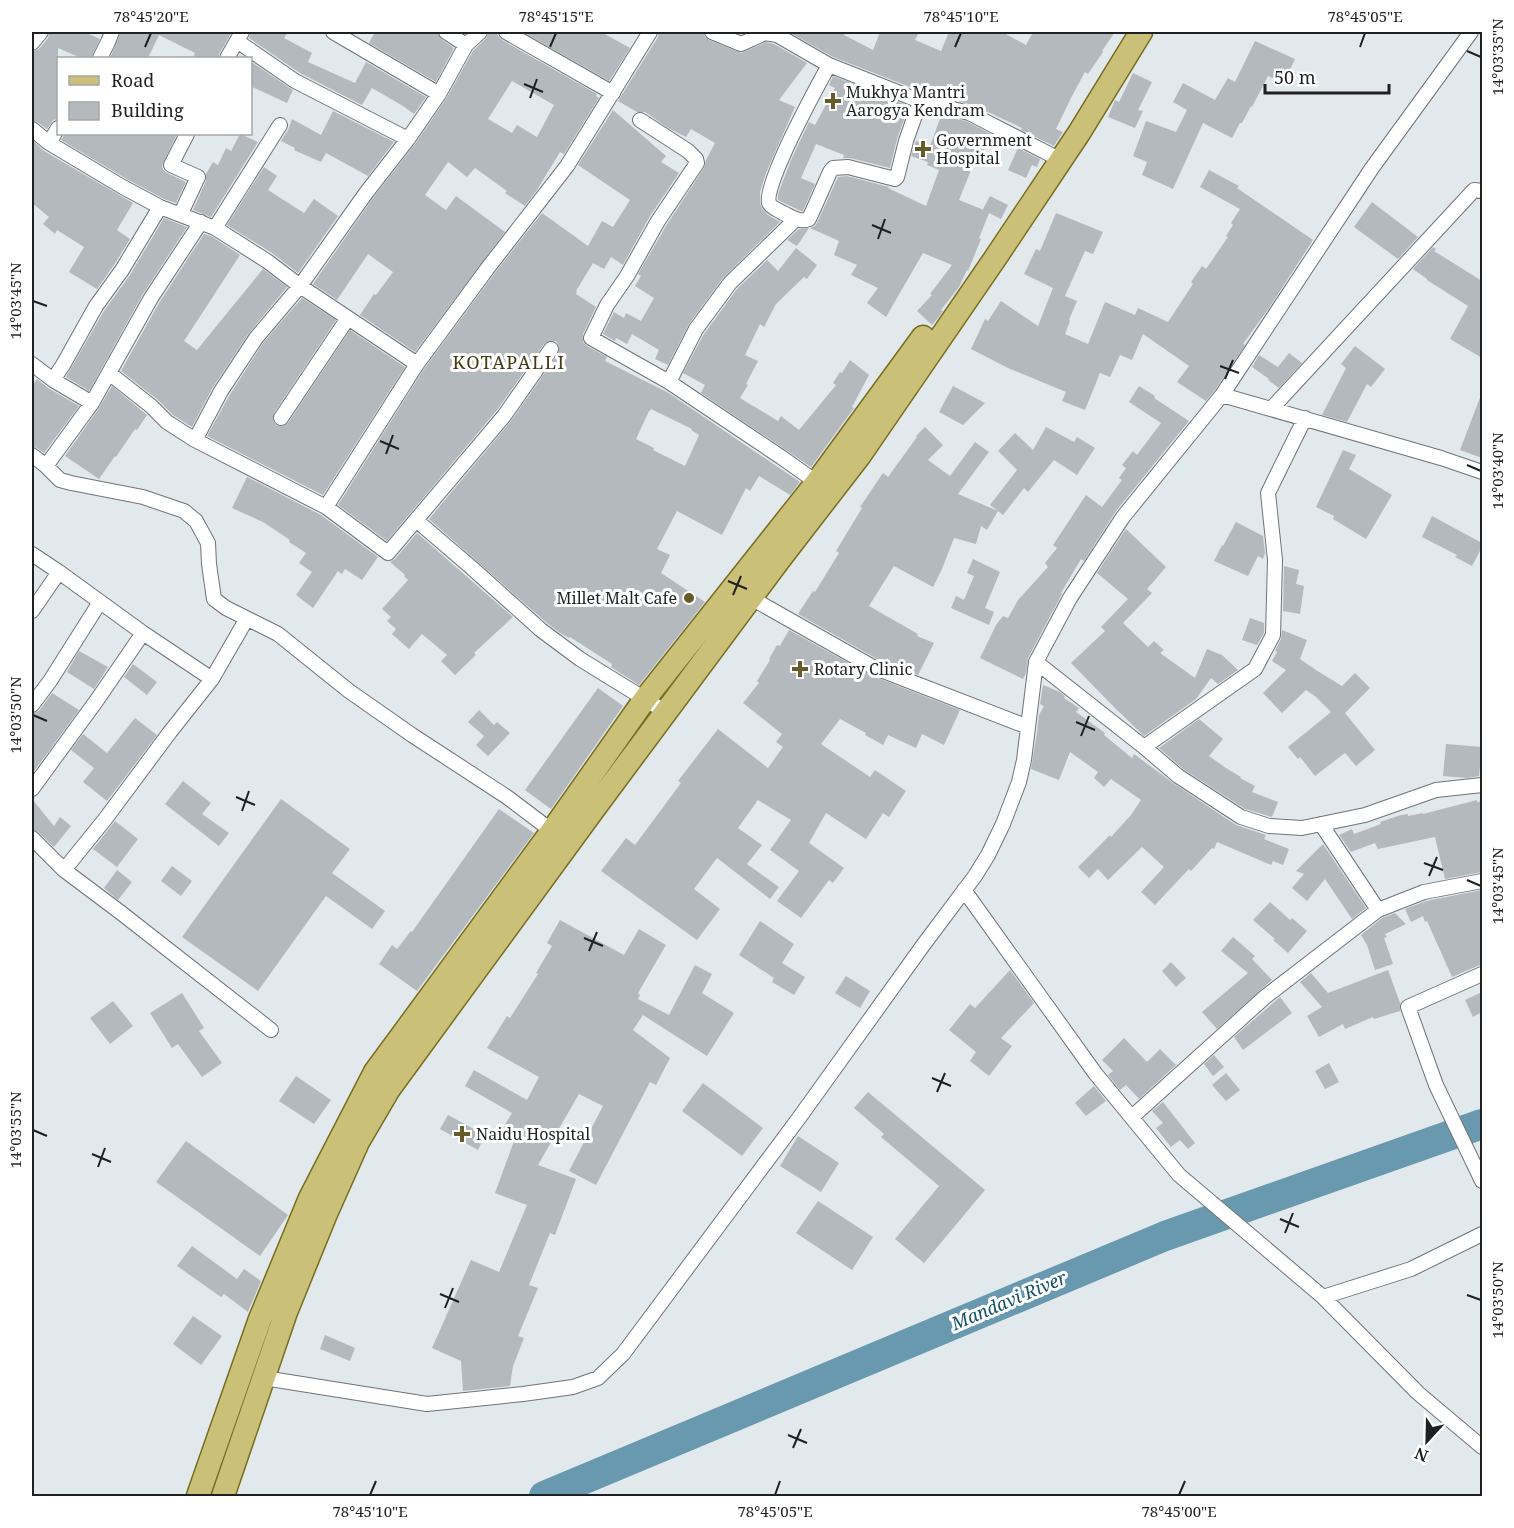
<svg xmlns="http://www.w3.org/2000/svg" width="1514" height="1528" font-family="'Noto Serif',serif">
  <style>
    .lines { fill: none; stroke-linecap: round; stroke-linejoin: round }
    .river { stroke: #6999af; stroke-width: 30 }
    .building { fill: #b3b9bd; fill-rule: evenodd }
    .street-casing { stroke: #6e7477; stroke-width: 16 }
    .primary-casing { stroke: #786d1e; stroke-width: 25 }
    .street { stroke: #fff; stroke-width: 14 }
    .primary { stroke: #cbc077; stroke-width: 22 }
    .ticks { fill: none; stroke: #1e2022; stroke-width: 2 }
    .poi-dot { fill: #655c29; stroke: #fff; stroke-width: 2 }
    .labels { text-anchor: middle; stroke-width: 6; stroke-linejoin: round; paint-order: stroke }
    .poi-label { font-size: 16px; fill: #1e2022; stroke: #fff; text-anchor: start }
    .neighbourhood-label { font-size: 18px; letter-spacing: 1.5px; fill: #433c12; stroke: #fff }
    .water-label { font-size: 18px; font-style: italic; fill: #12526a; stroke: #fff }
    .neatline { fill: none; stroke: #1e2022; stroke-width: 2 }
    .ticks-label { font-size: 15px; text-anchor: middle; fill: #1e2022 }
  </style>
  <rect width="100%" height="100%" fill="#e2e9ec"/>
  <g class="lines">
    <!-- river -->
    <path class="river" d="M544 1496 1165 1236 1482 1124"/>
  </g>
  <!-- building -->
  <path class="building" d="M50 32H84L100 39 91 58H81L58 48V119L53 120 47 129 37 122 32 120V52L39 49 48 38Z
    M121 32H232L219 54 218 58H193L195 53 159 35 148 58H110Z
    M251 32H288L284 38 312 53 308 62 355 83 366 62 426 97 414 114 403 106 372 88 362 105 300 73 249 38Z
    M375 32H437L441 39 454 48 436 82 369 43Z
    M489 32H497L498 36 502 40 597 94 596 96 599 98 564 154 560 152 537 190 525 206 505 193 507 191 475 168 467 177 448 162 425 195 446 210 456 196 505 232 415 352 360 315 374 294 376 295 393 272 368 254 337 300 313 284 373 198 415 144 446 99 473 51 486 38ZM512 81 554 105 537 137 517 125 512 133 488 119Z
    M523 32H601L630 48 609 81Z
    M659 32H703L705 37 709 40 741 53 766 42 774 44 807 63 779 100 795 107 766 173 760 192V203L762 209 768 215 780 222 723 278 689 324 668 365 655 359 659 350 632 334 627 344 616 338 615 341 603 334 614 312 624 318 626 313 641 321 654 298 635 286 641 276 638 274 666 226 704 168 706 160 715 143 691 129 686 137 668 128 645 112H637L618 101 658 37Z
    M789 32H846L844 35 873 50 880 32H919L915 40 941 51 949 32H1002L1026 45 1033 32H1115L1102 51 1103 52 1088 74 1085 72 1072 96 1056 129 1063 132 1054 146 1021 130 1022 128 973 105 923 92 833 57Z
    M1255 41 1295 59 1284 83 1268 76 1252 107 1251 106 1242 123H1240L1232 138 1203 123 1173 189 1142 175 1147 162 1133 156 1146 121 1176 132 1187 110 1173 102 1183 83 1215 100 1228 78 1235 82Z
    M250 61 293 90 287 103 250 86Z
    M1133 73 1152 82 1138 110 1143 111 1135 128 1108 117 1115 100 1119 102Z
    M833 76 909 106 897 139 890 168 850 158H843L844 155 816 144 801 178 815 184 803 211H801L778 200V194L791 160 809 122 815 125 835 88 829 85Z
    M613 110 666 156 661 162 679 173 650 216 623 265 611 257 604 269 593 263 576 291 577 292 576 294 596 307 583 334V342L587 346 607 357 605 361 667 392 800 482 790 495 759 476 750 491 746 488 722 535 677 511 657 549 670 555 661 573 705 602 639 685 611 667 612 664 570 637 569 638 560 633 547 623 429 519 511 421 558 354 559 346 556 341H548L544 344 497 410 387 541 338 505 424 369 494 274 542 213 588 246 602 221 613 227 630 200 578 165ZM651 409 692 429 691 430 699 435 685 466 653 450 654 448 636 439 649 411H650Z
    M333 111 394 142 368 176 326 153 321 162 294 150 295 148 281 141 288 130 292 119 321 135Z
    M941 116 966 121 991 134 977 167 973 165 959 200 984 210 983 209 990 196 1008 205 1001 219 989 213 979 238 981 239 968 271 967 270 959 287 941 310 943 311 938 318 932 325 917 311 932 295 930 294 952 265 923 253 886 317 867 303 878 288 851 275 857 265 834 255 839 241 810 228 815 226 817 223 838 177 847 176 889 187 888 188 926 206 939 170 927 165 928 162 911 156 916 141 930 146Z
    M65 134H177L162 165 163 170 167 173 186 182 176 203 164 199 125 178 61 140Z
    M240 134 258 142 211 217 193 210 206 181V174L213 162 218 165 226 148 231 151Z
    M32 140 44 151 133 203 117 230 130 239 114 265 97 289 69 272 84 247 57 230 55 234 43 224 49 217 32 203Z
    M1018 148 1040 159 1037 167 1032 165 1026 178 1008 170Z
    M264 167 277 176 268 190 304 213 314 199 338 216 298 273 272 253 227 225Z
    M1209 170 1239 186 1237 188 1313 240 1269 308 1243 344 1245 345 1215 390 1206 401 1177 382 1189 366 1143 334 1132 360 1120 355 1110 377 1100 373 1085 410 1062 401 1066 392 1008 368 971 349 985 319 988 321 1001 301 1038 326 1053 288 1024 274 1036 249 1040 251 1056 213 1103 232 1093 254 1085 251 1065 296 1077 301 1069 320 1070 321 1065 334 1088 344 1105 302 1135 315 1138 308 1168 322 1193 284 1191 282 1202 266 1206 269 1228 237 1226 236 1233 225 1231 223 1240 209 1200 187Z
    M1372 202 1418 237 1398 259 1354 227Z
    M164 218 187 227 143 294 89 391 66 377 104 311 130 275Z
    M809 228 797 246 787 240 799 229Z
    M204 234 211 236 240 255 184 341 197 350 263 269 287 287 249 333 213 387 192 427 173 415 157 399 121 371 159 303Z
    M1433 247 1436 249 1434 251 1482 281V358L1450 339 1468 306 1427 280V279L1413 269Z
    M796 248 817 265 807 279 804 277 776 304 764 327 760 324 745 355 758 361 746 384 748 385 740 398 778 421 781 416 799 430 836 385 833 383 840 372 842 373 850 360 869 375 852 407 854 408 811 467 701 393 705 385 683 373 704 334 737 289 767 260 778 271Z
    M302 298 336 320 274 413 273 421 277 426H284L288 423 350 330 405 367 323 495 207 436 229 396 263 343Z
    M1355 346 1385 369 1371 387 1367 384 1347 422 1322 415 1346 368 1341 364Z
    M1289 353 1302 363 1279 388 1268 380 1269 379 1252 367 1259 355 1278 367Z
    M37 379 48 388 79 406 44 453 37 448 32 446V386Z
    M112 386 147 415 137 430 135 429 116 457 115 456 99 479 65 456 99 408Z
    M953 386 985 403 963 425 939 412Z
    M1139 386 1155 396 1154 398 1189 421 1116 511 1084 561 1081 559 1061 593 1062 594 1028 658 1026 673 1023 679 980 658 996 625 1003 616 1008 618 1018 600 1048 567 1045 563 1057 548 1053 545 1086 495 1102 507 1122 480 1119 478 1126 468 1122 465 1133 451 1137 455 1161 423 1129 402Z
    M1481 395H1482V458L1460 450Z
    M925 427 943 445 928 460 950 476 975 442 989 452 958 494 998 511 990 505 1017 470 998 451 1015 433 1033 450 1046 427 1074 442 1077 437 1095 448 1077 475 1054 460 1028 492 1024 488 1003 515 998 511 987 530 981 526 976 544 954 538 942 569 933 587 894 566 869 606 918 634 917 636 934 643 918 675 877 659 798 614 813 591 815 592 839 553 836 551 862 508 860 507 883 473 888 477 917 437 916 436Z
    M1343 450 1356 455 1349 469 1392 495 1366 539 1333 519 1334 516 1316 507Z
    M247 477 321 515 378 557 362 580 345 569 342 574 338 571 313 608 296 595 312 572 299 563 306 553 289 542 290 540 263 522 232 508Z
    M1432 516 1482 543V547L1472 566 1455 557 1457 555 1422 537Z
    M1236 522 1263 536 1265 553 1263 559 1258 556 1248 576 1214 561 1222 545 1223 546Z
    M1126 529 1166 567 1147 589 1152 593 1123 623 1148 647 1154 641 1164 650 1160 653 1195 678 1207 649 1222 655 1238 670 1218 684 1211 678 1196 699 1144 736 1115 708 1071 663 1105 631 1101 627 1128 599 1097 573Z
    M417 533 513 617 474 653 476 655 455 675 441 661 447 655 422 634 409 649 392 634 396 629 387 621 391 617 382 609 408 580 404 576 405 575 390 562 395 559Z
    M973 559 1000 572 985 608 994 612 989 625 951 608 956 596 964 600 974 576 967 573Z
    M1284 566 1299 570 1296 584 1304 586 1300 614 1283 611Z
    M1250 618 1264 623V633L1257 645 1242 640Z
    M789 630 870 675 960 710 944 745 922 734 916 748 888 735 883 745 865 735 866 733 840 719 821 744 870 777 875 770 906 791 896 806 889 817 883 813 866 839 826 813 809 843 844 868 833 883 829 880 801 918 777 901 799 871 770 850 791 820 758 800 738 828 762 845 747 864 779 887 770 899 717 858 694 889 720 909 697 940 601 871 626 838 635 845 681 783 678 781 718 729 768 768 783 747 776 742 782 734 743 703 759 683 757 681 770 660 769 659 777 645 780 646Z
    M1282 630 1307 640 1300 659 1316 670 1342 686 1355 673 1370 688 1345 713 1375 750 1356 766 1345 753 1315 776 1300 757 1298 759 1288 747 1331 712 1316 697 1306 690 1282 713 1263 693 1286 670 1272 661 1277 652 1275 651 1281 639Z
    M79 651 108 667 94 689 67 672Z
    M133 664 157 682 147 695 124 677Z
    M1043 685 1060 692 1065 696 1064 698 1079 708 1076 712 1105 733 1104 735 1132 758 1134 754 1173 783 1236 825 1266 835 1264 839 1289 849 1283 865 1273 861 1271 865 1217 842 1214 849 1212 848 1191 871 1189 869 1155 905 1141 892 1164 867 1142 847 1108 880 1098 869 1089 878 1078 867 1110 835 1111 837 1131 815 1141 800 1111 779 1104 787 1094 778 1098 772 1070 752 1059 780 1031 769 1037 732 1039 715 1044 706 1040 704Z
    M598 688 623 706 551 809 525 790Z
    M52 693 79 710 32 774V714L39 711Z
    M479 710 494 725 497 722 510 733 488 756 476 745 484 736 468 722Z
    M135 718 157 735 107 801 83 782 94 768 71 750 83 734 107 753Z
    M1199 719 1223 739 1209 756 1226 768 1241 777 1240 778 1255 786 1252 792 1278 802 1272 817 1245 809 1183 769 1159 748Z
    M1446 744 1482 747 1479 776 1467 778 1443 776Z
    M183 781 211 803 202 814 229 833 219 846 165 804Z
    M32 799 54 826 60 817 71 826 54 847 38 832 32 829Z
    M281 799 350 849 332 873 385 911 372 929 326 896 258 991 182 937Z
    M1477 800V802L1482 801V872L1445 879 1435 837 1378 849 1375 843 1351 852 1339 835 1352 829 1354 834 1381 824 1380 822 1401 815 1408 814V816L1423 813V814Z
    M499 809 534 833 417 991 379 964 392 945 397 949 411 931 412 932Z
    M115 821 138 839 117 867 93 849Z
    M1323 844 1366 908 1352 919 1325 879 1307 901 1292 888 1304 874 1296 871Z
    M172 866 192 881 181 896 161 881Z
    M117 870 132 882 118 900 104 888Z
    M1482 890V964L1452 977 1427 921 1425 922 1423 916 1411 922 1405 909 1426 901Z
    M1270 902 1290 920 1292 918 1307 931 1288 953 1273 940 1275 939 1253 920Z
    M1395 913 1406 924 1385 934 1387 937 1384 938 1393 964 1375 970 1367 945 1361 935 1382 918Z
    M560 920 624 955 639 929 666 945 638 993 640 995 638 999 669 1015 695 965 712 974 702 993 734 1013 707 1056 643 1015 633 1030 670 1058 656 1085 650 1082 596 1185 569 1171 603 1106 579 1094 538 1165 576 1179 555 1235 550 1233 529 1285 538 1288 518 1336 524 1338 513 1366 510 1386 463 1391 461 1361 432 1348 471 1260 499 1272 527 1205 495 1193 514 1141 500 1133 512 1113 465 1086 474 1070 527 1100 539 1077 487 1048 507 1016 510 1018 538 974 536 973 552 946 547 943Z
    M760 921 794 944 782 963 805 977 794 995 772 982 774 978 739 955Z
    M1233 937 1255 956 1252 959 1272 980 1217 1029 1202 1012 1248 973 1221 951Z
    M1171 962 1186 978 1176 987 1162 971Z
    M1010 970 1034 1003 1001 1038 1012 1046 989 1076 970 1061 976 1052 949 1030 970 1004 975 1008Z
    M1388 970 1400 1003V1011L1374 1019 1373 1017 1345 1029 1343 1024 1319 1037 1307 1016 1322 1007 1300 982 1311 973 1328 993Z
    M846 976 870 991 860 1008 835 993Z
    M1482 992V1012L1473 1017 1465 1000Z
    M182 993 204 1028 199 1031 222 1063 202 1077 178 1044 172 1048 150 1013Z
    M1280 997 1292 1013 1243 1050 1234 1037Z
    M113 1001 133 1026 110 1044 90 1018Z
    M1124 1038 1147 1062 1160 1049 1176 1065 1139 1099 1126 1085 1120 1090 1108 1075 1113 1071 1102 1060Z
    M1214 1055 1224 1067 1213 1076 1204 1064Z
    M1329 1063 1339 1082 1325 1089 1315 1071Z
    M1226 1073 1240 1090 1226 1101 1212 1085Z
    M296 1076 331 1100 314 1124 279 1101Z
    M703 1083 763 1128 742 1156 682 1111Z
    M1094 1086 1106 1101 1086 1116 1075 1103Z
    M868 1092 985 1190 924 1263 895 1239 939 1186 881 1137 884 1134 854 1108Z
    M1163 1102 1195 1143 1188 1149 1180 1140 1171 1147 1156 1128 1163 1123 1152 1111Z
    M448 1115 485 1135 478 1150 440 1129Z
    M798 1136 839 1163 821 1192 780 1166Z
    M186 1141 288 1215 260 1256 156 1182Z
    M818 1201 873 1237 852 1270 796 1233Z
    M192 1246 237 1279 244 1269 261 1281 248 1312 224 1294 221 1297 177 1266Z
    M193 1316 222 1336 201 1365 173 1344Z
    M325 1335 355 1348 350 1361 320 1349Z"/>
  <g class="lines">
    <defs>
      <path id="street" d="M333 32 439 94
        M446 32 466 45
        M506 32 613 93
        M712 32 741 44 765 33 777 35 829 65 920 101 969 113 1061 160
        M237 41 295 81 408 139
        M32 43 41 32
        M100 58 108 42 112 32
        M227 58 242 32
        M829 65C818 85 763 185 769 203 771 208 779 210 783 213 792 217 800 223 809 219L830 172 833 168 848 167 895 179 897 177 906 141 920 101
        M640 120 688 151 696 159 697 163 658 221 627 276 607 305 591 338 669 382 781 457 822 486
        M32 129 49 143 121 186 160 207 215 228 267 261 300 286 417 364
        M49 143 58 128
        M182 215 183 209 198 177 171 165 187 134
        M215 228 280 125
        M32 364 53 380 92 403
        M109 373 151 406 167 422 195 440 326 507 388 553 504 416 551 349
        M53 380 63 365 96 306 122 270 160 207
        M669 382 696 329 730 283 796 219
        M1222 395 1441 458 1482 472
        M1271 409 1474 190 1482 191
        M281 418 348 318
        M195 440 221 391 256 338 300 286 366 193 408 139 439 94 466 45 480 32
        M32 455 46 466 60 480 71 483 143 497 184 511 196 521 208 543 209 564 214 599 226 608 278 634 349 691 412 735 507 797 556 834
        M46 466 92 403 151 298 201 222
        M326 507 417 364 487 269 567 166 650 32
        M416 520 472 568 541 630 580 659 666 712
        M32 554 59 572 143 633 212 679
        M751 598 873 667 1028 727
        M32 611 59 572
        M1036 662 1070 598 1123 517 1222 395 1372 168 1471 32
        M32 705 50 681 100 602
        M1144 747 1255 669 1273 635 1275 560 1268 493 1305 418
        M32 789 97 700 143 633
        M1321 824 1378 910
        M32 838 64 870 120 912 271 1030
        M64 870 106 818 170 732 212 679 246 620
        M964 890 1095 1073 1179 1175 1323 1297 1418 1393 1482 1447
        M1482 974 1408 1007 1436 1085 1482 1181
        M1132 1117 1265 997 1378 910 1424 892 1482 881
        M1323 1297 1411 1269 1482 1234
        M264 1378 427 1404 523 1394 573 1387 598 1378 623 1354 799 1118 924 944 975 876 988 855 1003 824 1019 782 1024 760 1036 662 1144 747 1178 776 1241 817 1269 826 1302 828 1365 815 1436 790 1482 785"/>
      <path id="primary" d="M198 1496 260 1319 310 1198 375 1072 552 831 645 699 817 482 923 337
        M223 1496 286 1312 325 1216 358 1142 389 1089 593 810 779 560 860 455 994 260 1079 133 1141 32"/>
    </defs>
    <!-- street casing -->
    <use href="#street" class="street-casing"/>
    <!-- primary casing -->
    <use href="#primary" class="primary-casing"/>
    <!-- street -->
    <use href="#street" class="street"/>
    <!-- primary -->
    <use href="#primary" class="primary"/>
  </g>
  <!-- ticks -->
  <path class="ticks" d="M145 47 151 33M550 47 556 33M955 47 961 33M1360 47 1365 33M1467 51 1481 57M524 84 543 92M530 98 537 79M872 225 891 233M878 239 885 219M33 301 47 306M1220 366 1239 373M1225 379 1233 360M380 441 399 449M386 454 393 435M1467 465 1481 471M728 581 747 589M733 595 741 576M33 715 47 721M1076 722 1095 730M1081 736 1089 716M236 797 255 805M242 811 249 791M1424 863 1443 870M1429 876 1437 857M1467 880 1481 886M584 938 603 946M589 951 597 932M932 1078 951 1086M937 1092 945 1073M33 1130 47 1136M92 1154 111 1162M98 1167 105 1148M1280 1219 1299 1227M1285 1233 1293 1213M440 1294 459 1302M1467 1295 1481 1300M445 1308 453 1288M788 1435 807 1443M793 1448 801 1429M370 1495 376 1481M775 1495 780 1481M1179 1495 1185 1481"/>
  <!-- markers -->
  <g class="poi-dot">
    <path d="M830 92h6v6h6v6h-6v6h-6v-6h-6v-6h6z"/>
    <path d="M920 140h6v6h6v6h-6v6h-6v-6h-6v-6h6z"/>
    <circle cx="689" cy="598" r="6"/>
    <path d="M797 660h6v6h6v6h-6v6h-6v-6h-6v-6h6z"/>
    <path d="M459 1125h6v6h6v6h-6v6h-6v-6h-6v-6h6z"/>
  </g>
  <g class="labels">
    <!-- poi labels -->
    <g class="poi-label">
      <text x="846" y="98">Mukhya Mantri<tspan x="846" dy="18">Aarogya Kendram</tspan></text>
      <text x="936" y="146">Government<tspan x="936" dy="18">Hospital</tspan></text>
      <text x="677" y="604" text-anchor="end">Millet Malt Cafe</text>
      <text x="814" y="675">Rotary Clinic</text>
      <text x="476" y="1140">Naidu Hospital</text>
    </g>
    <!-- neighbourhood labels -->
    <g class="neighbourhood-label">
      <text x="509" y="369">KOTAPALLI</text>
    </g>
    <!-- water labels -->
    <g class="water-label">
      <text transform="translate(1009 1301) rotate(-23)" y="6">Mandavi River</text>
    </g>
  </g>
  <!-- border -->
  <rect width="1514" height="1528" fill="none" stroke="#ffffff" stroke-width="66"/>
  <!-- legend -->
  <rect x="57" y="57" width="195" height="78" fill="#ffffff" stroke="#a5a6a7" stroke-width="1.5"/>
  <rect x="69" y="76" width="30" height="9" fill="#cbc077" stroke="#a5a6a7" stroke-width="1.5"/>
  <text x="111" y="87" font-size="18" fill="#1e2022">Road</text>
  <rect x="69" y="102" width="30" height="18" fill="#b3b9bd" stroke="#a5a6a7" stroke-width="1.5"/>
  <text x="111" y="117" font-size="18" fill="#1e2022">Building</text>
  <!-- north arrow -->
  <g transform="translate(1427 1441) rotate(202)" stroke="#ffffff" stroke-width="4.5" paint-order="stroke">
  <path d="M0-4.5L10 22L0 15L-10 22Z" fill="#1e2022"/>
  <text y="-9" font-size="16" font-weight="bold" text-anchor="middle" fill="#1e2022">N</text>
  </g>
  <!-- scale -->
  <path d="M1265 84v9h124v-9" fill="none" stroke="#1e2022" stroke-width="3"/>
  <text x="1274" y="84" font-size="18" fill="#1e2022" stroke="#ffffff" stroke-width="4.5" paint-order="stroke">50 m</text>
  <rect x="33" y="33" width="1448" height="1462" class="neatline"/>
  <g class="ticks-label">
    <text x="151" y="22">78°45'20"E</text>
    <text x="556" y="22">78°45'15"E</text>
    <text x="961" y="22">78°45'10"E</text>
    <text x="1365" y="22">78°45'05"E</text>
    <text transform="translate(1498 57) rotate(-90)" y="5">14°03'35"N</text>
    <text transform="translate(16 301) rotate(-90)" y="5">14°03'45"N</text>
    <text transform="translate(1498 471) rotate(-90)" y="5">14°03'40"N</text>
    <text transform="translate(16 715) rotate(-90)" y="5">14°03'50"N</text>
    <text transform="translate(1498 886) rotate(-90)" y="5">14°03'45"N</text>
    <text transform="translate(16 1130) rotate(-90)" y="5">14°03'55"N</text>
    <text transform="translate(1498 1300) rotate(-90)" y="5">14°03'50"N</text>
    <text x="370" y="1517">78°45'10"E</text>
    <text x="775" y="1517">78°45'05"E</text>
    <text x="1179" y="1517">78°45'00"E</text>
  </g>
</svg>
